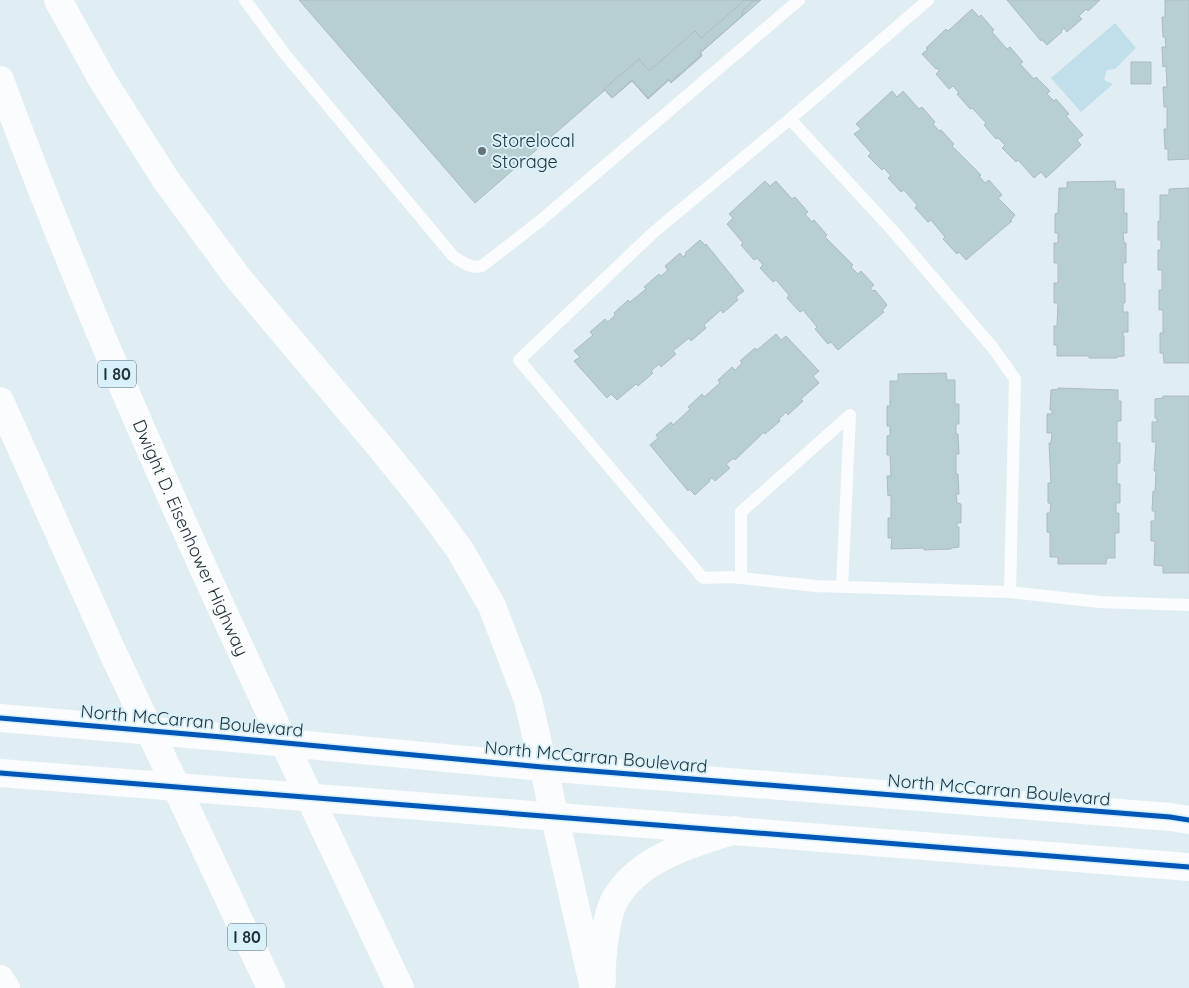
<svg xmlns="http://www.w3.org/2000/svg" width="1189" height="988" font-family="Quicksand,sans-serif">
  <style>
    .green { fill: #c1dfea }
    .building { fill: #b8cfd1; stroke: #adbcbe }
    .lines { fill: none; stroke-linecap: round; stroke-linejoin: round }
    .service { stroke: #fafcfd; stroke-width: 12 }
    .primary { stroke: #fafcfd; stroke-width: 28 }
    .motorway { stroke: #fafcfd; stroke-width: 28 }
    .cycleway-casing { stroke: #d8f1fb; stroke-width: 8 }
    .cycleway { stroke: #0057b8; stroke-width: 5 }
    .poi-dot { fill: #64747a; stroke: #d8f1fb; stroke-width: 2 }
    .labels { text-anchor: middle; stroke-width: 4; stroke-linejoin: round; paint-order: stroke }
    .shield { fill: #d8f1fb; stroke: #596c73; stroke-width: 1 }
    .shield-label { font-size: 16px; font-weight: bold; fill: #223339 }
    .poi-label { font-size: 18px; fill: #223339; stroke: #d8f1fb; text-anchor: start }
    .street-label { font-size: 18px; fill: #223339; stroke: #d8f1fb }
  </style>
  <rect width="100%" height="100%" fill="#e0eef3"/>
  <!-- green -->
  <path class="green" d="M1115 23 1136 48 1115 69 1107 70 1104 80 1113 84 1081 112 1051 78Z"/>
  <!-- building -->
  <path class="building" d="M299 0H759L753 1 743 10 742 16 700 53 702 54 671 82 669 79 648 98 632 80 612 98 605 90 475 203Z
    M745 0H761L700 53 702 56 671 83 669 80 648 99 632 81 612 98 604 89 639 59 649 71 695 31 701 38Z
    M1007 0H1100L1088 11 1086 9 1079 16 1082 19 1067 32 1064 28 1061 31 1062 32 1047 45 1041 39V41Z
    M1165 0H1189V159L1168 160V149H1165L1164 129H1167V107H1164L1163 87H1167L1166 66 1163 67 1162 47H1166L1165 37H1163L1162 17H1165Z
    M972 9 979 17 981 15 994 30 992 32 1007 49 1010 47 1023 62 1020 64 1034 79 1036 77 1050 91 1047 94 1054 101 1056 99 1069 114 1066 116 1083 135 1077 140 1081 145 1046 178 1041 172 1034 178 1018 160 1016 162 1002 148 1005 145 998 138 996 139 984 125 986 123 972 108 970 109 957 94 959 93 953 86 949 89 936 74 939 71 937 68 936 69 922 54 928 49 926 48 946 29 948 31Z
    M1131 62H1151V84H1131Z
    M892 91 897 97 903 91 919 109 922 107 935 122 933 124 939 131 941 130 954 144 952 146 981 175 979 176 985 183 989 180 1002 195 998 198 1015 215 1010 221H1012L966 260 959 252 957 254 943 239 945 237 931 220 928 222 915 208 917 205 904 190 901 192 888 178 891 176 884 168 882 170 868 156 871 153 854 134 861 129 856 124Z
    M765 181 770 186 776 181 792 199 795 197 808 212 805 214 812 222 814 220 827 235 825 237 853 265 851 267 858 274 861 271 874 285 870 288 873 291 875 290 887 305 882 311 884 312 838 350 831 342 828 344 815 329 817 327 803 310 800 312 787 298 789 295 776 280 773 282 760 268 763 265 757 258 754 260 741 245 743 243 727 224 733 218 729 214Z
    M1115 181 1116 189H1124V213H1127V233H1123L1124 243H1126V263H1123V283H1125V303H1123V312H1128V332H1123V336H1124V356L1116 357 1117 358H1089V356H1057V345H1054V326H1057L1058 303H1054V283H1058V263H1054V243H1058V233H1055V214L1058 213 1059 188H1067V182Z
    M1189 188V363H1164L1163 353H1160V333H1163V310H1159V290H1162V270H1158V250H1161V240H1158V221H1160V195H1169V189Z
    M700 240 706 246V244L744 291 736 297 738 300 723 313 721 310 704 325 706 328 691 341 689 338 673 351 676 354 661 367 659 364 651 371 653 373 638 386 636 384 617 400 611 394 607 398 574 361 580 357 574 351 593 335 590 332 605 319 608 322 615 315 614 313 628 300 630 302 646 289 644 287 659 274 661 276 668 270 665 266 680 253 683 257 686 254 685 253Z
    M776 334 781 340 786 336 819 371 813 376 819 383 801 399 803 401 788 415 786 412 779 419 780 421 765 434 764 432 735 460 734 458 726 464 730 468 715 481 712 478 709 480 710 481 695 495 689 489 688 491 650 445 658 438 656 435 671 422 673 425 690 409 688 407 702 394 704 397 720 383 718 380 732 367 735 370 742 363 740 361 755 348 757 350Z
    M946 373 947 380H955V404H959V424H956V434H958L959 454H956V474H958L959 494H956L957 503 961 504V523H957V527H959V547L951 548V549L924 550V548L891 549 892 538H888V518H891V495L888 496 887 476H891L890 455H887V436L890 435V426H887V406H890V381H898V374Z
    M1058 388 1118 390V401H1121V421H1117V443H1120V463H1117V484H1120V503H1116V513H1119V533H1115V558H1107L1106 564H1058V557H1050V533L1047 532V513H1050L1051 503H1048V483H1051L1049 443H1051L1052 433H1047V414H1052V410H1050L1051 390 1059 389Z
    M1163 396H1189V573H1163V566L1154 565 1155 541H1151V521H1155V511H1152L1153 491 1155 492 1156 471H1154L1156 442H1152V422H1157V418H1155V399L1163 398Z"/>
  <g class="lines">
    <!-- service -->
    <path class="service" d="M245 0 284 53 453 256C462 262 471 269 482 266L540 221 799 0
      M928 0 790 119 654 232 519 360 703 578 731 577 815 586 1010 592 1100 602 1189 605
      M790 119 894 232 993 348 1015 379 1010 592
      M741 578V512L850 415
      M842 586 850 415"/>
    <!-- primary -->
    <path class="primary" d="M0 718 222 737 542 767 1170 817 1189 820
      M0 773 1189 867"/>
    <!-- motorway -->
    <g class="motorway">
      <path d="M58 0 103 81 166 180 238 278 382 449 424 501 460 550 492 606 528 700 594 988"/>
      <path id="s1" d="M0 80C115 391 258 689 400 988"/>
      <path d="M0 401 113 653 271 988"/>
      <path d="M0 979 6 988"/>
      <path d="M602 982C601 967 603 950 605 936 607 921 610 905 619 893 645 856 694 843 735 830"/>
    </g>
    <defs>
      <path id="cycleway" d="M0 718 222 737 542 767 1170 817 1189 820
        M0 773 1189 867"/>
    </defs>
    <!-- cycleway casing -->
    <use href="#cycleway" class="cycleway-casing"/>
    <!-- cycleway -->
    <use href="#cycleway" class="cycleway"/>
  </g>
  <!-- markers -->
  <circle class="poi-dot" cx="482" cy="151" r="5"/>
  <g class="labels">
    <!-- shield labels -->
    <g class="shield">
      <rect x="98" y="360.5" width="38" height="27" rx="4"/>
      <rect x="228" y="923.5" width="38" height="27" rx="4"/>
    </g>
    <g class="shield-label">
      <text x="117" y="380">I 80</text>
      <text x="247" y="943">I 80</text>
    </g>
    <!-- poi labels -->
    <g class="poi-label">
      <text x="492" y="147">Storelocal<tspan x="492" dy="21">Storage</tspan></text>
    </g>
    <!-- street labels -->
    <g class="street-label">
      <text dy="6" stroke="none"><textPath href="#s1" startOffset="496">Dwight D. Eisenhower Highway</textPath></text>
      <text transform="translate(192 721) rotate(5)" y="6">North McCarran Boulevard</text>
      <text transform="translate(596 757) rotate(5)" y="6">North McCarran Boulevard</text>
      <text transform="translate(999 790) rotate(5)" y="6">North McCarran Boulevard</text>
    </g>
  </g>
</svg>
